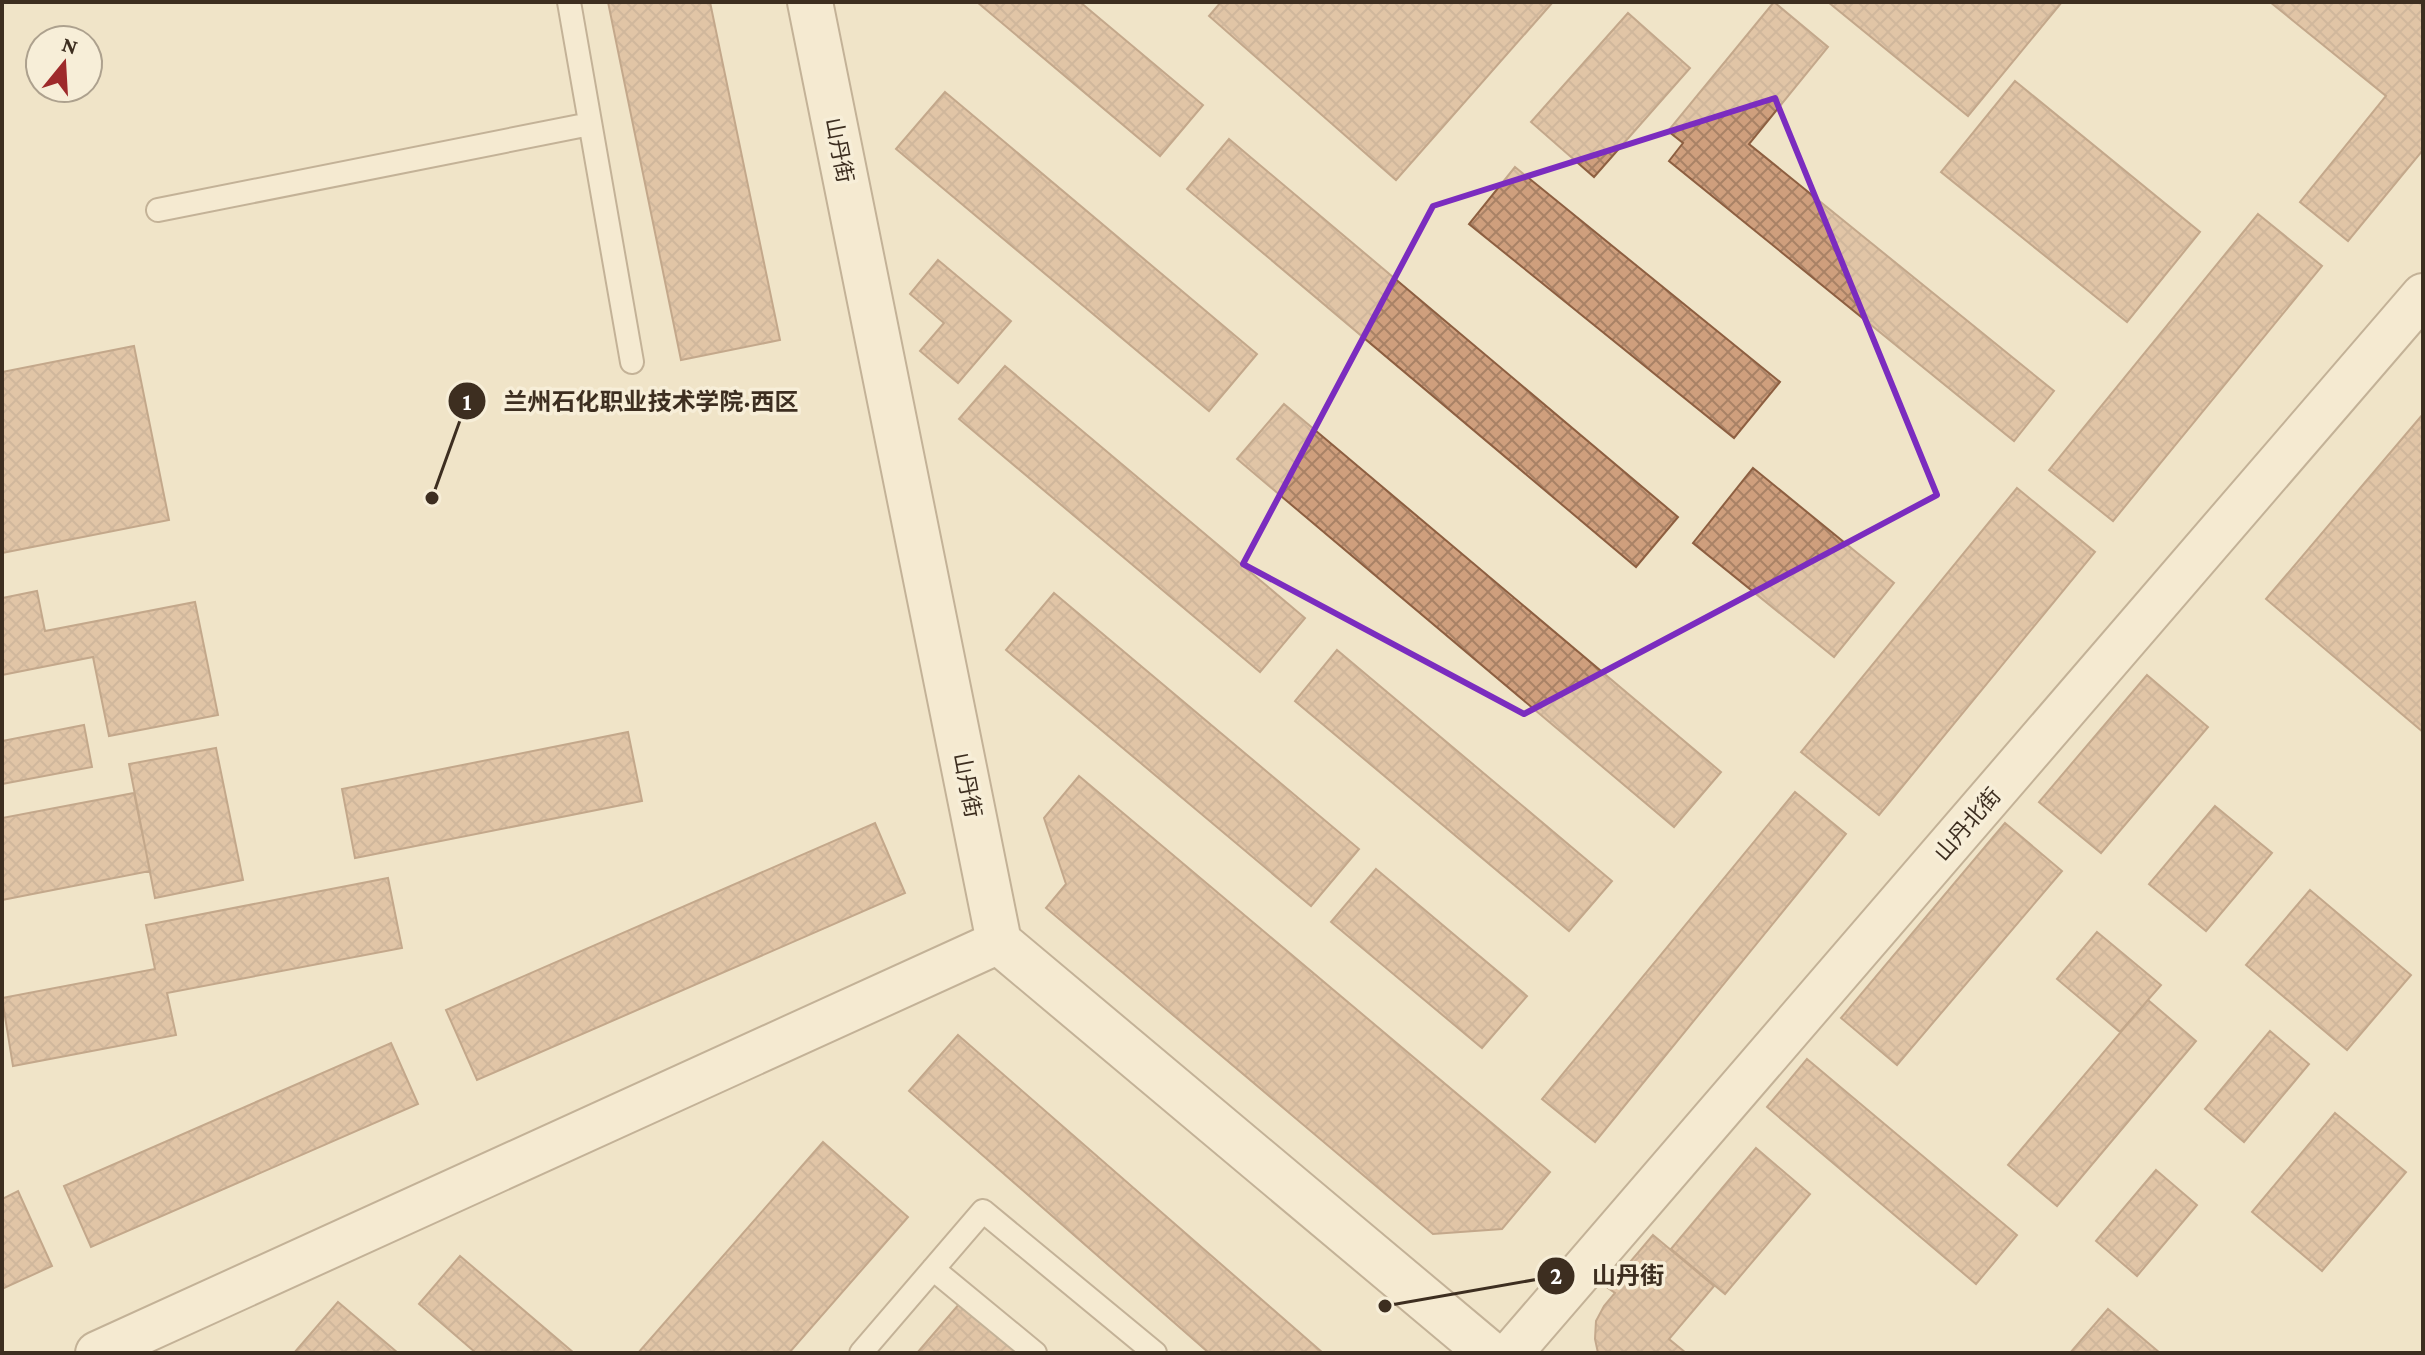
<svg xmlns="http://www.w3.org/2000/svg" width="2425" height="1355" font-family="'Crimson Pro','Noto Sans SC',serif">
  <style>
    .building { fill: url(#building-cross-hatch); stroke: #8d5f41; stroke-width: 2 }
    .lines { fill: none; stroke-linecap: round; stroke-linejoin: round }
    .service-casing { stroke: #8d765c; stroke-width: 26 }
    .minor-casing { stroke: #8d765c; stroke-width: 46 }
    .tertiary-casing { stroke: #8d765c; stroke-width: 48 }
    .service { stroke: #faf1dc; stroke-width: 22 }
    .minor { stroke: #faf1dc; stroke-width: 42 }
    .tertiary { stroke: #faf1dc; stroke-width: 44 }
    .marked { fill: none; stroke: #7b2cbf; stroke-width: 6; stroke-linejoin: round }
    .labels { text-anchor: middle; stroke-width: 7; stroke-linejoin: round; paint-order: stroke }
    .street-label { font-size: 22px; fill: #3d2e20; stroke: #f7eed8 }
    .leader { fill: none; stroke: #3d2e20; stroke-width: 3 }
    .callout-dot { fill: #3d2e20; stroke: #f7eed8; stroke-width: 3 }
    .mark-label { font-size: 24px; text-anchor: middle; font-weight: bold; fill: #fff }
    .callout-label { font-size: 24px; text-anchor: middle; font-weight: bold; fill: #3d2e20; stroke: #f7eed8; stroke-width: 7; stroke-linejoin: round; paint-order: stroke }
  </style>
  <defs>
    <pattern id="building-cross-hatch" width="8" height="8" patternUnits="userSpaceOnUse" patternTransform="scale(2)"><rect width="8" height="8" fill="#cf9f7d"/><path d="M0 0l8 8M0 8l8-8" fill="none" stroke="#a98266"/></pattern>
  </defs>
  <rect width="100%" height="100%" fill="#f0e4c8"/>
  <!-- building -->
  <path class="building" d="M608 2H710L780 340 681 360Z
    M977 2H1080L1203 105 1160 156Z
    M1221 2H1553L1396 180 1209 16Z
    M1774 2 1828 47 1749 144 2054 391 2014 441 1669 161 1683 143 1668 131Z
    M1828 2H2062L1968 116Z
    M2270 2H2423V150L2348 241 2300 202 2386 96Z
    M1628 13 1690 68 1594 177 1531 122Z
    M2015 81 2200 232 2127 322 1941 172Z
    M945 92 1257 354 1209 411 896 149Z
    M1229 139 1678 517 1636 567 1187 189Z
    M1515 167 1780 382 1734 438 1469 224Z
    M2258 214 2322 266 2113 521 2049 470Z
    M938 260 1011 321 958 383 920 351 944 323 910 294Z
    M134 346 169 520 2 553V372Z
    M1005 366 1305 618 1260 672 959 419Z
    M1284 404 1721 772 1674 827 1237 459Z
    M2423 414V732L2266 599Z
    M1753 468 1894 583 1834 657 1693 543Z
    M2017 488 2095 552 1879 815 1801 752Z
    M37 591 45 631 195 602 218 715 109 736 93 657 2 675V598Z
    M1054 593 1359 849 1311 906 1006 650Z
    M1337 650 1612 881 1569 931 1295 701Z
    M2147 675 2208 727 2101 853 2039 802Z
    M84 725 92 767 2 784V741Z
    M628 732 642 801 355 858 342 789Z
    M216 748 243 880 155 898 129 764Z
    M1079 776 1550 1172 1502 1229 1433 1234 1046 908 1066 884 1044 818Z
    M1795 792 1846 834 1595 1142 1542 1099Z
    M134 793 150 871 2 900V818Z
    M2215 806 2272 853 2206 931 2149 884Z
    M875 823 905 893 477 1080 446 1010Z
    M2005 823 2062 871 1897 1065 1841 1018Z
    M1376 869 1527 996 1482 1048 1331 922Z
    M388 878 402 948 167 993 176 1035 13 1066 2 998 155 969 146 925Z
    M2310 890 2411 975 2347 1050 2246 965Z
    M2097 932 2161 985 2120 1032 2057 979Z
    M2148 1000 2196 1041 2057 1206 2008 1165Z
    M2270 1031 2309 1064 2244 1142 2205 1109Z
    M958 1035 1323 1353H1209L909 1091Z
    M391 1043 418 1104 91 1247 64 1186Z
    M1807 1059 2017 1235 1976 1284 1767 1107Z
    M2335 1113 2406 1172 2322 1271 2252 1212Z
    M823 1142 908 1217 789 1353H638Z
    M1756 1148 1810 1194 1725 1294 1671 1249Z
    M2156 1170 2197 1205 2137 1276 2096 1241Z
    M18 1191 52 1266 2 1289V1199Z
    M1653 1235 1714 1286 1669 1339 1686 1353H1598L1595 1339 1596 1321 1604 1306 1615 1293 1608 1288Z
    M460 1256 574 1353H476L419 1304Z
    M338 1302 398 1353H294Z
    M960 1303 1017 1353H917Z
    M2108 1309 2160 1353H2070Z"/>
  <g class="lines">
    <defs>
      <path id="service" d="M569 2 632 362
        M158 210 590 124
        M933 1269 1035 1353
        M861 1353 983 1211 1155 1353"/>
      <path id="minor" d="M97 1353 999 942
        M1511 1353 2423 295"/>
      <path id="tertiary" d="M810 2 999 942 1489 1353"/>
    </defs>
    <!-- service casing -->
    <use href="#service" class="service-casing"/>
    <!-- minor casing -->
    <use href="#minor" class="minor-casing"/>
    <!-- tertiary casing -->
    <use href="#tertiary" class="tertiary-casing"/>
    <!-- service -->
    <use href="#service" class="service"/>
    <!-- minor -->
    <use href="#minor" class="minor"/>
    <!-- tertiary -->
    <use href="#tertiary" class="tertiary"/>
  </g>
  <!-- marked area -->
  <path d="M0 0H2425V1355H0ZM1775 98 1937 495 1524 714 1243 564 1433 206Z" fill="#f0e4c8" fill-opacity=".55" fill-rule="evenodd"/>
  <path class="marked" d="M1775 98 1937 495 1524 714 1243 564 1433 206Z"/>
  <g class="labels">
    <!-- street labels -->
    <g class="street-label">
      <text transform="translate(840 150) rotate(79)" y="8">山丹街</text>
      <text transform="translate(968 785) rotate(79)" y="8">山丹街</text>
      <text transform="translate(1967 824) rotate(-49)" y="8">山丹北街</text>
    </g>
  </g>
  <!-- callouts -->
  <path class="leader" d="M432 498L467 401M1385 1306L1556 1276"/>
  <g class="callout-dot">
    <circle cx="432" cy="498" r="8"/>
    <circle cx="1385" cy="1306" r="8"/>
    <circle cx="467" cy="401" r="20"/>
    <circle cx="1556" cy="1276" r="20"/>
  </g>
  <g class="mark-label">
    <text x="467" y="410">1</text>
    <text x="1556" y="1284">2</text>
  </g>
  <g class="callout-label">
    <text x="651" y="410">兰州石化职业技术学院·西区</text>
    <text x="1628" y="1284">山丹街</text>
  </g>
  <!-- border -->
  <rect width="2425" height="1355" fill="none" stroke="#3d2e20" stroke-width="8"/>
  <!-- north arrow -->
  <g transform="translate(64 64) rotate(18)"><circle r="38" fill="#f7eed8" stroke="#ada18e" stroke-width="2"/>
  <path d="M0-6L14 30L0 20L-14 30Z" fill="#9e2a2b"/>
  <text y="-12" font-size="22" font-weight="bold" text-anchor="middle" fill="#3d2e20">N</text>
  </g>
</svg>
